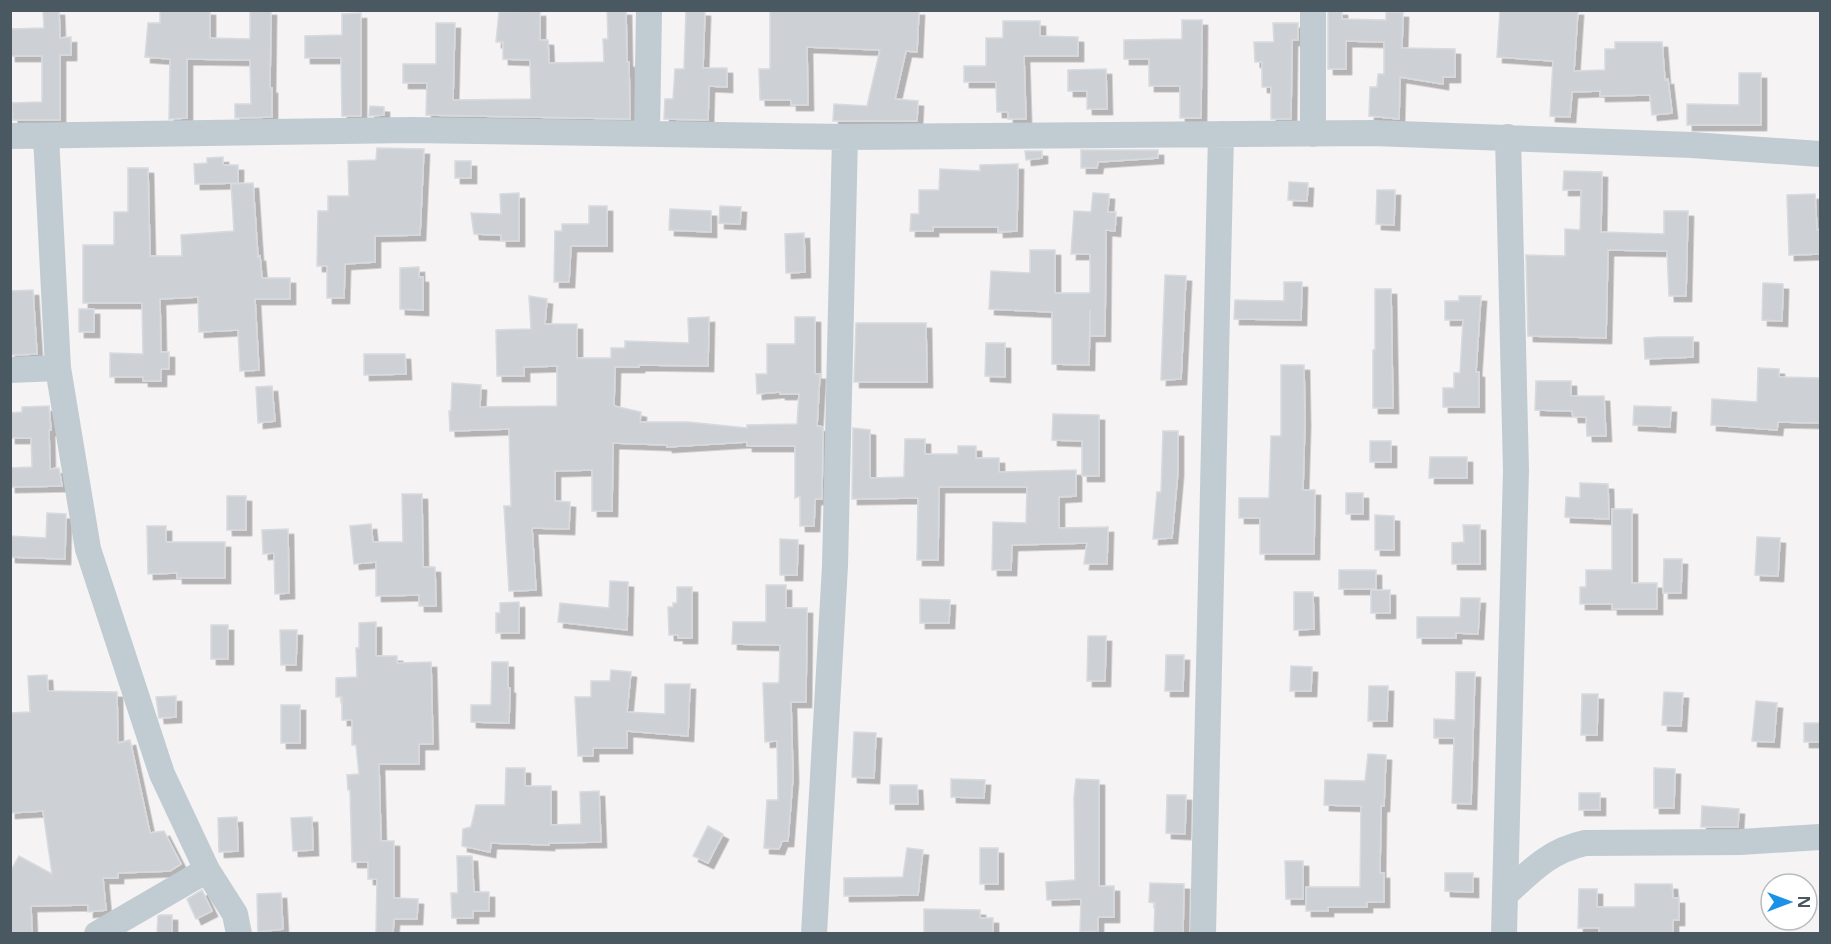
<svg xmlns="http://www.w3.org/2000/svg" width="1831" height="944" font-family="'Noto Sans',sans-serif">
  <style>
    .building { fill: #cdd1d5; stroke: #d7dade; stroke-width: 1.5; filter: url(#shadow) }
    .lines { fill: none; stroke-linecap: round; stroke-linejoin: round }
    .minor { stroke: #c1ccd2; stroke-width: 26 }
  </style>
  <defs>
    <filter id="shadow"><feDropShadow dx="5.5" dy="5.5" stdDeviation="0" flood-color="#0004"/></filter>
  </defs>
  <rect width="100%" height="100%" fill="#f5f3f3"/>
  <!-- building -->
  <path class="building" d="M43 10H59L60 38 71 37V55H60V120H13L12 103 42 102V56H10V29L44 28Z
    M160 10H210V38L250 39V10H271L270 88H272V117L235 118V104H251L250 60 187 59V118L169 119 170 59 145 57 148 23H160Z
    M607 10H626L627 62H629L630 119 426 115 427 83H403V64H436V23H455L453 100 531 99 530 60 503 59V42H496L499 12 540 11V40H548L549 63 604 62 603 39H608Z
    M686 10 705 11 703 68H727V87L709 86 708 120 664 119 665 99H673L675 69H684Z
    M770 10H919L917 52 906 51 895 99 918 101 917 121H833L834 104 867 106 880 50 807 47 808 105H791V100H760L759 69H770Z
    M1328 10H1342V19L1386 20V12H1403L1402 48 1455 49V77H1443V84L1400 77 1399 119 1369 116 1370 87H1377L1378 74H1384V42L1346 41V69H1328Z
    M1500 10H1578L1574 71 1605 70V49H1615V42H1662L1665 80 1668 79 1672 113 1652 115 1650 95 1600 96V91L1572 92 1570 117 1550 116 1553 61 1497 57Z
    M361 13V116H342L341 58H305V36L342 35V14Z
    M1182 20H1202L1201 118H1180V86H1149V59H1124V40L1182 39Z
    M1003 21H1040V36L1078 37V56H1024L1026 119H1008V112H997L996 82H964V66H986V38H1003Z
    M1273 23H1298V40H1292L1291 119H1271V87H1262V62H1255L1254 42H1274Z
    M1106 69 1107 109H1087V91H1068V70Z
    M1739 73H1761V125H1687V104L1739 105Z
    M370 106 384 107V115L369 116Z
    M377 148 424 149 420 235 375 236V262L345 264 344 298H327V266H317L318 211H328V196H349L348 161 376 160Z
    M1081 150H1158V158L1098 162 1097 168H1081Z
    M1025 151H1042V158L1026 160Z
    M223 157V165H238V183L195 184 194 164 207 163V158Z
    M455 161H471V178H455Z
    M1018 164 1017 231 998 232V227H933V231H910L911 214H919V190H939L940 169 980 171V165Z
    M128 168H148L150 256H182L181 235 234 231 231 184 253 183 258 257 260 256 262 278H290V299H255L259 370 240 371 238 330 199 332 198 297 160 299 161 352H169V369H161V381H143V377H110V353L143 354 142 303H83V245H114V212H128Z
    M1564 171 1602 172 1601 232 1664 234V211H1688L1686 296H1669L1667 251 1608 250 1606 338 1528 336 1526 255 1565 256V229L1580 230 1581 190H1563Z
    M1289 182 1308 183 1307 201 1288 200Z
    M1377 190H1395L1394 225 1376 224Z
    M519 193V241H501V235L474 234 471 213 501 214 500 194Z
    M1093 193 1109 194 1108 212H1116L1115 231 1106 230 1105 336H1090V310L1089 365 1052 364V312L989 309 991 271 1030 273V250H1055V293H1090V254H1071L1074 211 1091 212Z
    M1815 194 1817 230 1821 229V254L1789 255 1787 195Z
    M589 206H607V246H571L569 282H554L555 231H562V224H589Z
    M720 206 741 207 740 224 719 223Z
    M670 209 711 211V232L669 230Z
    M804 233 805 272 786 273 785 234Z
    M419 267V277H423V310L400 309V268Z
    M1165 275 1186 276 1181 379 1161 380Z
    M1284 282H1302L1301 320 1234 319 1235 300 1284 301Z
    M1763 283 1783 284 1782 321 1762 320Z
    M1375 289H1391L1393 408H1373V350H1375Z
    M33 290 37 354 10 355V291Z
    M529 296 547 299 545 324H577V358H611V348H625V341L689 343 688 318 709 317 708 366 639 365V367H615L614 406 641 412 640 422H688L747 428V425L797 424 799 394H780V392L757 394 756 374H767V344H795V317H815V374H820L817 426 823 427 822 499H815L814 526H800V496L795 498V446H747V442L667 447V445L613 443 612 511H592V470L555 471V501L570 502 569 529 532 528 536 590 509 591 504 506H511L509 429 450 431 449 411H451L452 383 481 385 480 407 557 406V366L524 367V376H497L496 330 531 329Z
    M1459 296H1481L1476 372H1479V407H1443V388H1454V373H1460L1463 320H1445V301H1459Z
    M79 309H94V332H79Z
    M856 323H926L927 382H854Z
    M1659 337H1693V357L1645 359 1644 338Z
    M986 343H1005V377L985 376Z
    M364 354H405L406 374 364 375Z
    M1281 365H1304L1305 421 1303 490H1315L1314 554H1260V518H1239V498H1269L1271 436H1281Z
    M1758 368 1779 369V377L1821 378V423L1778 422 1777 430 1711 425 1712 399 1757 402Z
    M1536 381H1571V396H1604L1606 436H1587L1586 417H1573L1572 411 1535 410Z
    M272 386 275 421 258 423 256 387Z
    M49 406 51 430H49L50 469 59 468 62 486 10 487V468L32 467 31 438H10V413L22 412V407Z
    M1634 406 1671 407 1670 427 1633 425Z
    M1053 414 1099 415V476H1082V441L1052 440Z
    M853 428 870 430V478L904 477 905 439H925V454H958V446H976V458H999V472L1076 470V496L1059 497V528L1108 527 1107 564H1084L1087 543 1012 545 1011 570H992L993 522 1026 523 1027 487H939L938 560H917L918 498 852 499Z
    M1163 431H1178V471L1172 538 1153 539 1157 492H1161Z
    M1370 441H1391V462H1370Z
    M1430 457H1467V478H1429Z
    M1580 483 1608 484 1609 519 1565 517 1566 497 1580 498Z
    M1346 493H1363V514H1346Z
    M402 494H422L423 567H435L436 606H419V595L376 596V562L354 564 350 526 371 524 373 542H403Z
    M227 496H246V530H227Z
    M1612 509H1632V583H1657V609H1612V604H1580V587H1586V570H1612Z
    M47 513 66 514 65 559 10 557V536L46 538Z
    M1375 515 1394 516V550H1375Z
    M1463 525H1480V564H1452V543L1464 542Z
    M147 526H166V542H225V578H177V573L148 574Z
    M288 529 289 593 275 594 274 553 263 554 262 530Z
    M1757 537 1780 538 1778 576 1755 575Z
    M780 539 798 540 797 575H780Z
    M1664 559H1682L1681 593H1663Z
    M1339 570H1376V589H1339Z
    M610 581 628 582 627 630 558 622 560 603 609 608Z
    M766 585H786V608H807L806 702H791L793 777 788 841H782L779 849 764 848 767 800H778L777 741 765 742 763 683H779L780 645 732 644 733 622H766Z
    M677 587H692V638H678V635H669L668 607H673V603H677Z
    M1371 590H1390V613H1371Z
    M1294 592H1313L1314 629 1294 630Z
    M1461 598H1480L1478 634 1456 633V638H1417V617H1460Z
    M920 599 950 600 949 623H920Z
    M519 602V633H496V613H500V603Z
    M376 622V656H397V663L431 662 433 744H419V764H379L381 841H394V898L418 899 417 919H394L393 933H376L377 879H368V862H352L350 790H348L347 775 359 774 356 745H352V720H342V697H336V678L357 677 356 648H359V623Z
    M211 625H228V659H211Z
    M280 630H297L296 665H281Z
    M1088 636H1106L1105 681H1087Z
    M1166 655H1184L1183 691H1165Z
    M492 662H508V688H510L509 723 471 722V705H491Z
    M1291 666 1312 667 1311 691H1290Z
    M611 670 631 672 627 712 665 714V684H690L688 736 627 731V748H593V756H578L575 697H591V681H610Z
    M1456 672H1475L1471 804 1452 803 1454 738H1434V719L1455 720Z
    M47 675 48 691 117 692 118 743 130 740 150 833 164 831 181 864 170 871 118 873V878H103L106 910 88 912V905L31 906 32 933H10V872L19 856 52 874 43 811 10 813V713L30 712 28 676Z
    M1369 686H1388L1387 721H1368Z
    M1664 692 1683 693 1681 726 1662 725Z
    M1582 694H1598L1597 735H1581Z
    M176 696V717L159 718 156 697Z
    M1756 701 1777 703 1774 742 1752 741Z
    M281 705H300V743H281Z
    M1804 723H1821V742H1804Z
    M854 732 876 733 874 778 852 777Z
    M1368 754 1386 755 1384 806H1381L1380 873H1384V902H1367V907H1328V911H1306V887H1360L1361 806 1324 805 1325 780 1365 781Z
    M506 768H525V786H551V825L581 824 580 792 599 791 601 842 549 843V845L491 843 490 852 462 846 463 829 471 827 476 805H505Z
    M1654 768 1675 769 1674 808H1654Z
    M951 779 985 780 984 798 951 797Z
    M1076 779 1099 780V886H1114V917H1098V931L1080 932 1081 899 1047 900 1046 882 1075 880 1074 797Z
    M890 785H917L918 804H890Z
    M1579 793H1600V810H1579Z
    M1167 795H1186L1185 834 1166 833Z
    M1702 806 1739 809 1738 827H1701Z
    M237 817 238 851 219 852 218 818Z
    M312 817 313 850 293 851 291 818Z
    M708 826 723 834 708 863 693 856Z
    M907 848 923 850 918 895 844 896V878L903 877Z
    M980 848H998V884H980Z
    M457 856H472L474 892H489V911H473V918H452L451 893H458Z
    M1285 861H1303V899H1286Z
    M1445 873H1473V892L1445 891Z
    M1150 883 1184 884 1183 933H1154L1155 903 1149 902Z
    M1635 884H1672L1673 898H1679V920H1673V933H1599V928H1578L1579 889H1597V907H1635Z
    M202 890 212 911 196 919 187 899Z
    M281 893 283 929 258 932 257 894Z
    M924 909 980 910V918H993V933H924Z
    M160 915H172V933H157L158 916Z"/>
  <g class="lines">
    <!-- minor -->
    <path class="minor" d="M647 133 649 10
      M1313 134V10
      M10 136 411 130 845 137 1373 133 1692 145 1820 154
      M46 136 58 368 88 549 162 774 207 870 235 914 239 934
      M10 370 58 368
      M1505 895C1532 870 1549 851 1585 843L1740 842 1820 837
      M97 934 207 870
      M814 934 835 566 845 137
      M1203 934 1221 134
      M1504 934 1516 470 1508 137"/>
  </g>
  <!-- border -->
  <rect width="1831" height="944" fill="none" stroke="#4a5961" stroke-width="24"/>
  <!-- north arrow -->
  <g transform="translate(1789 902) rotate(90)"><circle r="28" fill="#ffffff" stroke="#b7bdc0" stroke-width="1.5"/>
  <path d="M0-4.5L10 22L0 15L-10 22Z" fill="#1a92e8"/>
  <text y="-9" font-size="16" font-weight="bold" text-anchor="middle" fill="#4a5961">N</text>
  </g>
</svg>
